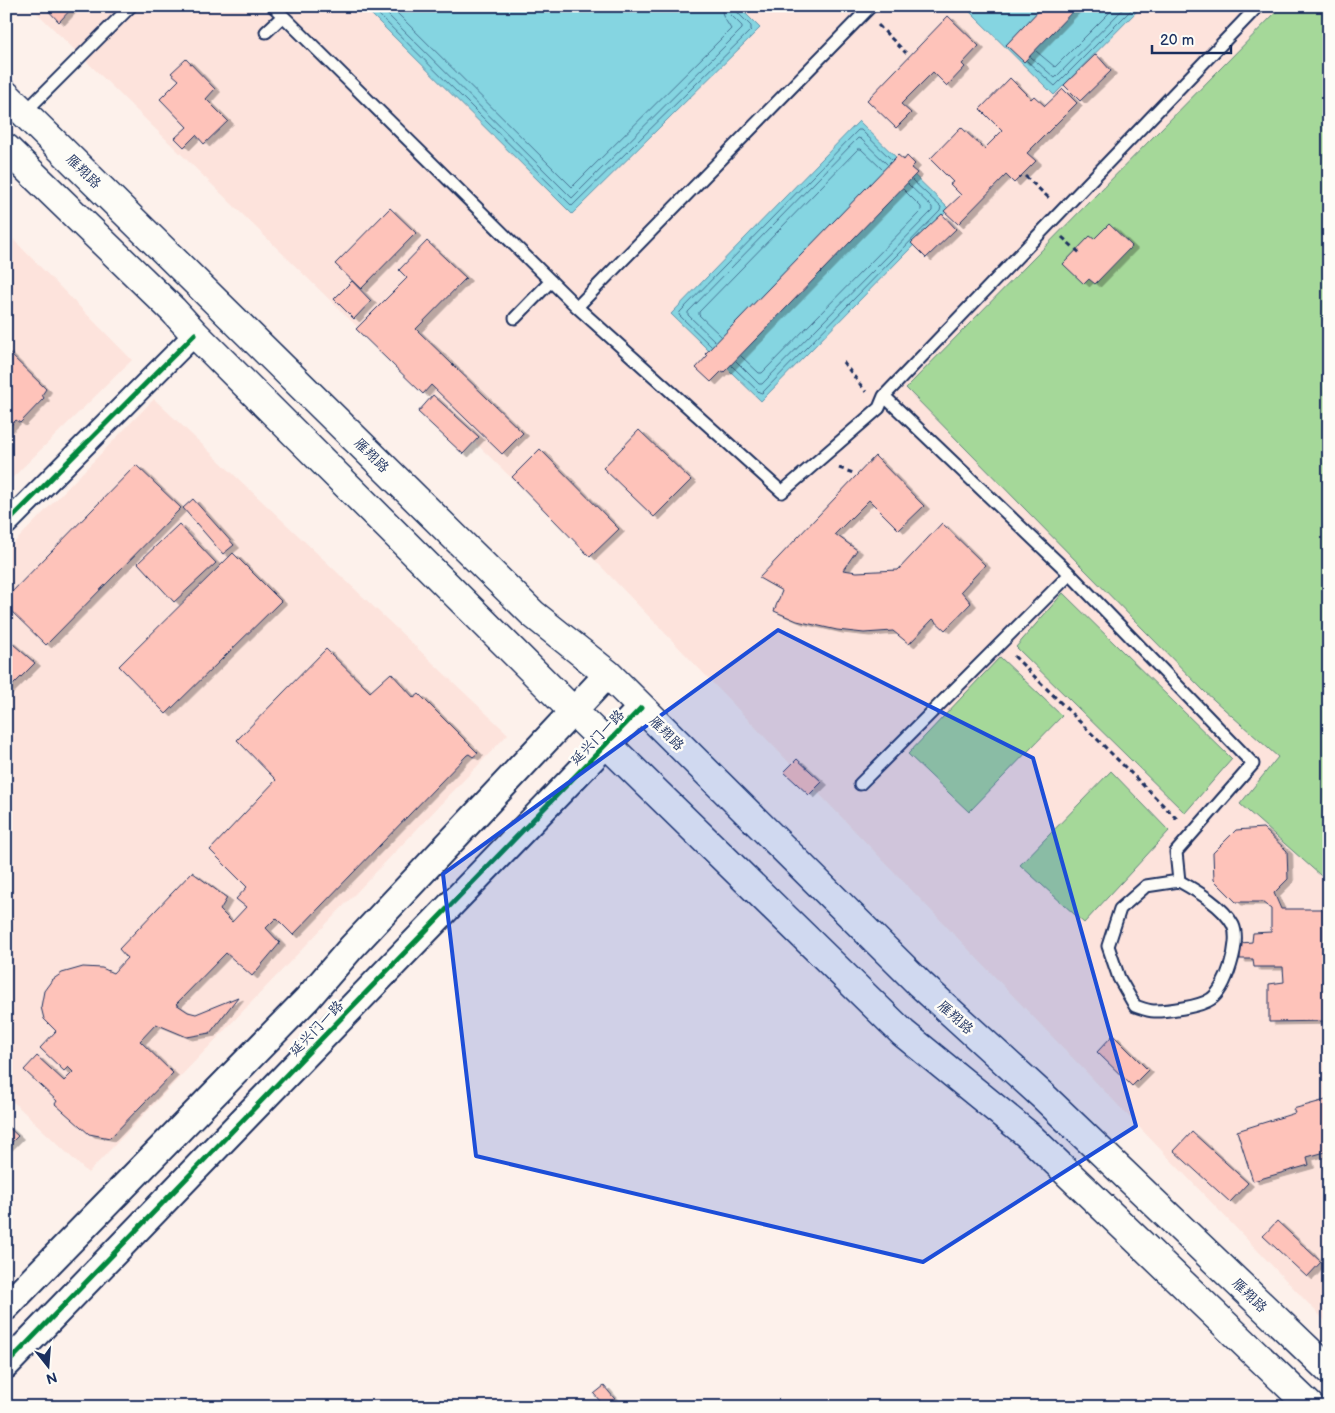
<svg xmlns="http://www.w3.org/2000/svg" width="1335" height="1413" font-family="'Balsamiq Sans','LXGW WenKai TC',sans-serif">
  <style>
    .built { fill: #fde3dc }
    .green { fill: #a5d899; stroke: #60847c }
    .water { fill: #85d5e1; stroke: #5b93ad }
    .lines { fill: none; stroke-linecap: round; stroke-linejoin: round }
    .shore { stroke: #457192; stroke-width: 1 }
    .building { fill: #fec3ba; stroke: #1b2f5e; filter: url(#shadow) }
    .service-casing { stroke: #1b2f5e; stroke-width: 15 }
    .minor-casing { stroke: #1b2f5e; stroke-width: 25 }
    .tertiary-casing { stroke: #1b2f5e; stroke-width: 30 }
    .secondary-casing { stroke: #1b2f5e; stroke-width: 31 }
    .path { stroke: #1b2f5e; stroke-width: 3; stroke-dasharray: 5 4; stroke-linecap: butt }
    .service { stroke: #fdfcf7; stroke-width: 11 }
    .minor { stroke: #fdfcf7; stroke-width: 21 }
    .tertiary { stroke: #fdfcf7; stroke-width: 26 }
    .secondary { stroke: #fdfcf7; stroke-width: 28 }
    .cycleway-casing { stroke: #fdfcf7; stroke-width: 8 }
    .cycleway { stroke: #00873e; stroke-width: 5 }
    .marked { fill: #1d4ed8; fill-opacity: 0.2; stroke: #1d4ed8; stroke-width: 4; stroke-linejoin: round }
    .labels { text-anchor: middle; stroke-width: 5; stroke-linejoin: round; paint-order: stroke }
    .street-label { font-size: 14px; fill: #1b2f5e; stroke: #fdfcf7 }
  </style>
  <defs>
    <filter id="shadow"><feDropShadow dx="5.5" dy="3" stdDeviation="0" flood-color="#0004"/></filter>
  </defs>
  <rect width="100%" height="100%" fill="#fdf1eb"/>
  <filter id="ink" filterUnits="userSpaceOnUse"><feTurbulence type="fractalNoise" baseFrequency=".02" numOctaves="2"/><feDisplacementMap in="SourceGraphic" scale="10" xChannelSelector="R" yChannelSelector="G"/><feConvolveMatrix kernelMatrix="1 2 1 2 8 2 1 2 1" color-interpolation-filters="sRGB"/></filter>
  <g filter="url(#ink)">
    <!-- built -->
    <path class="built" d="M30 6H1329V1325L590 555Z
      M6 232 132 360 6 484Z
      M154 399 508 734 88 1173 6 1095V551Z"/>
    <!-- green -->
    <path class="green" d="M1282 6H1329V883L1240 804 1278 757 1205 692 906 388Z
      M1063 593 1232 759 1185 813 1016 647Z
      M1000 657 1062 716 969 812 908 754Z
      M1111 771 1169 831 1084 923 1020 865Z"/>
    <!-- water -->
    <path class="water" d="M363 6H738L760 28 572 214Z
      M969 6H1142L1054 95 967 9Z
      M859 121 949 209 761 401 671 314Z"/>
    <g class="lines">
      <!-- shore -->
      <path class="shore" d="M370 6 572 206 751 30V26L736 11 735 6
        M379 6 572 198 742 29V26L731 15 728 6
        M390 6 572 187 731 29 723 16 721 6
        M1036 51 1055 67 1116 6
        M1031 57 1055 78 1126 6
        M1027 61 1055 86 1135 6
        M721 336 699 315V312L858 149H861L882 169
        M715 341 688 315V312L858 138 861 139 887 164
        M711 346 679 315 680 312 858 130H861L892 160
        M741 356 759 373H762L921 211V207L903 189
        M736 361 759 384H762L932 211V207L908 184
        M732 366 759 392 762 393 940 211 941 207 912 180"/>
    </g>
    <!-- building -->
    <path class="building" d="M44 6H74L59 22Z
      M1043 6H1078L1024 62 1006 45Z
      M948 16 979 46 962 64 965 67 947 86 933 72 901 104 911 113 896 128 867 100Z
      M1096 54 1111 71 1080 101 1064 85Z
      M186 59 215 89 206 99 228 121 204 144 196 135 184 147 175 138 187 127 160 99 179 80 171 73Z
      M1010 78 1031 99 1034 96 1045 106 1063 89 1077 103 1027 153 1036 161 1014 183 1006 175 958 224 944 211 961 195 950 184 953 182 930 159 961 127 984 149 1002 131 980 109Z
      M898 155 904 160 907 156 915 164 911 168 917 173 724 372 722 371 711 382 696 368 707 356 705 354Z
      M390 208 416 233 361 289 335 264Z
      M942 214 956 229 926 258 911 243Z
      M1109 224 1132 246 1095 284 1089 279 1084 284 1063 264 1090 236 1094 239Z
      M427 241 466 278 416 329 523 433 502 454 431 385 423 394 356 329 407 278 399 270Z
      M352 281 371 301 354 319 334 299Z
      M6 350 46 389 42 395 44 398 20 423 16 420 6 430Z
      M433 395 479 437 463 454 418 412Z
      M639 430 691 480 654 517 603 468Z
      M540 449 619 529 590 557 512 477Z
      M875 456 924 506 899 530 869 500 835 534 857 550 843 570 857 572 898 570 942 523 985 565 961 591 971 603 945 630 933 619 909 644 893 631 864 633 837 630 797 621 774 611 782 591 759 578Z
      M136 465 181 508 46 645 6 606V598Z
      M193 499 234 545 223 554 183 508Z
      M179 524 216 563 174 602 138 563Z
      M233 553 281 601 166 714 119 666Z
      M6 638 35 663 6 692Z
      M326 649 370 692 391 673 414 698 419 694 478 753 473 757 469 754 467 755 293 935 276 918 266 928 280 943 252 976 226 953 176 1004 188 1012 196 1014 238 997 210 1033 187 1037 156 1024 140 1041 173 1073 110 1138 89 1134 55 1104 57 1101 24 1070 37 1056 64 1081 73 1072 68 1067 64 1071 40 1048 56 1031 44 1019 41 1007 44 991 52 980 62 973 83 967 102 968 113 973 127 958 119 949 192 872 227 898 220 910 232 922 246 907 236 899 247 887 210 850 276 780 237 740Z
      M797 759 822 782 809 795 784 772Z
      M1263 828 1287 851 1288 879 1274 893 1281 909H1323V954L1324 956H1329V1021L1269 1022V984L1284 982 1283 967H1254L1253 959H1240V943L1252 942 1253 933 1271 932V909L1262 902H1236L1214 880 1213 853 1236 830Z
      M1113 1035 1148 1070 1132 1086 1097 1052Z
      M1329 1099V1151L1307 1157 1309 1165 1253 1181 1237 1131 1295 1113 1293 1109Z
      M6 1125 18 1136 6 1148Z
      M1192 1132 1248 1183 1230 1202 1174 1151Z
      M1277 1221 1321 1262 1307 1277 1263 1236Z
      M604 1386 619 1404 615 1407H605L594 1394Z"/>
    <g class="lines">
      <defs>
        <path id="service" d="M273 6 577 307 871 6
          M266 32 283 16
          M24 113 131 6
          M577 307 782 492 879 408 884 396 1070 574
          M515 318 551 281
          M884 396 1258 6
          M860 784 1070 574 1253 764 1176 852 1179 881
          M1179 881C1197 891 1223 906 1233 925 1241 942 1226 989 1211 999 1200 1007 1167 1011 1154 1011 1148 1011 1141 1008 1135 1006L1119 978 1108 946 1120 909 1146 886Z"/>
        <path id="minor" d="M6 524 195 334"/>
        <path id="tertiary" d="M6 1307 307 999 351 948 608 674
          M6 1365 641 708"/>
        <path id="secondary" d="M6 95 533 614 608 674 920 984 1044 1097 1329 1370
          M6 148 173 310 195 334 573 711 903 1033 1027 1134 1311 1407"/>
      </defs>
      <!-- service casing -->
      <use href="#service" class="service-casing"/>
      <!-- minor casing -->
      <use href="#minor" class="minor-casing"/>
      <!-- tertiary casing -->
      <use href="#tertiary" class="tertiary-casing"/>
      <!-- secondary casing -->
      <use href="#secondary" class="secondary-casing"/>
      <!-- path -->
      <path class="path" d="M878 25 906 53
        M1025 176 1049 198
        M1062 237 1081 254
        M843 362 866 392
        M839 468 853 473
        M1014 656 1179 821"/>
      <!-- service -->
      <use href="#service" class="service"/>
      <!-- minor -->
      <use href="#minor" class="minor"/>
      <!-- tertiary -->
      <use href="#tertiary" class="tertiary"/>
      <!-- secondary -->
      <use href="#secondary" class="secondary"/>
      <defs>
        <path id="cycleway" d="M6 524 195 334
          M6 1365 641 708"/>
      </defs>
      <!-- cycleway casing -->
      <use href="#cycleway" class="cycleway-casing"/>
      <!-- cycleway -->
      <use href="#cycleway" class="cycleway"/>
    </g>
  </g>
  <!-- marked area -->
  <path class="marked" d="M778 630 1033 758 1136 1126 923 1262 476 1156 443 874Z"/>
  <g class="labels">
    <!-- street labels -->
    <g class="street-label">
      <text transform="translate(84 171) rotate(44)" y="5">雁翔路</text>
      <text transform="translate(372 455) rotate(45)" y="5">雁翔路</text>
      <text transform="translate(667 733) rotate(45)" y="5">雁翔路</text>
      <text transform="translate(597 737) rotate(-46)" y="5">延兴门一路</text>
      <text transform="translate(956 1017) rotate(42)" y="5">雁翔路</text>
      <text transform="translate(316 1028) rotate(-46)" y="5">延兴门一路</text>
      <text transform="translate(1250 1295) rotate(44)" y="5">雁翔路</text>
    </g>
  </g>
  <!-- margin -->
  <rect width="1335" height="1413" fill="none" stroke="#fdfcf7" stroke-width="25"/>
  <rect x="12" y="12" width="1310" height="1388" fill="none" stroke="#1b2f5e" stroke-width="2" filter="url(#ink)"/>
  <!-- north arrow -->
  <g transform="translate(48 1366) rotate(163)" stroke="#fdfcf7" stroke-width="4" paint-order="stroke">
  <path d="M0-4L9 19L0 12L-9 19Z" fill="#1b2f5e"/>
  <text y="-8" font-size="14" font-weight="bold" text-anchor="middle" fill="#1b2f5e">N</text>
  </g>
  <!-- scale -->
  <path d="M1152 45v8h79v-8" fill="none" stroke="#1b2f5e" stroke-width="2.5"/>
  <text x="1160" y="45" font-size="15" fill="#1b2f5e" stroke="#fdfcf7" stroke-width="4" paint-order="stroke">20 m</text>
</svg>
